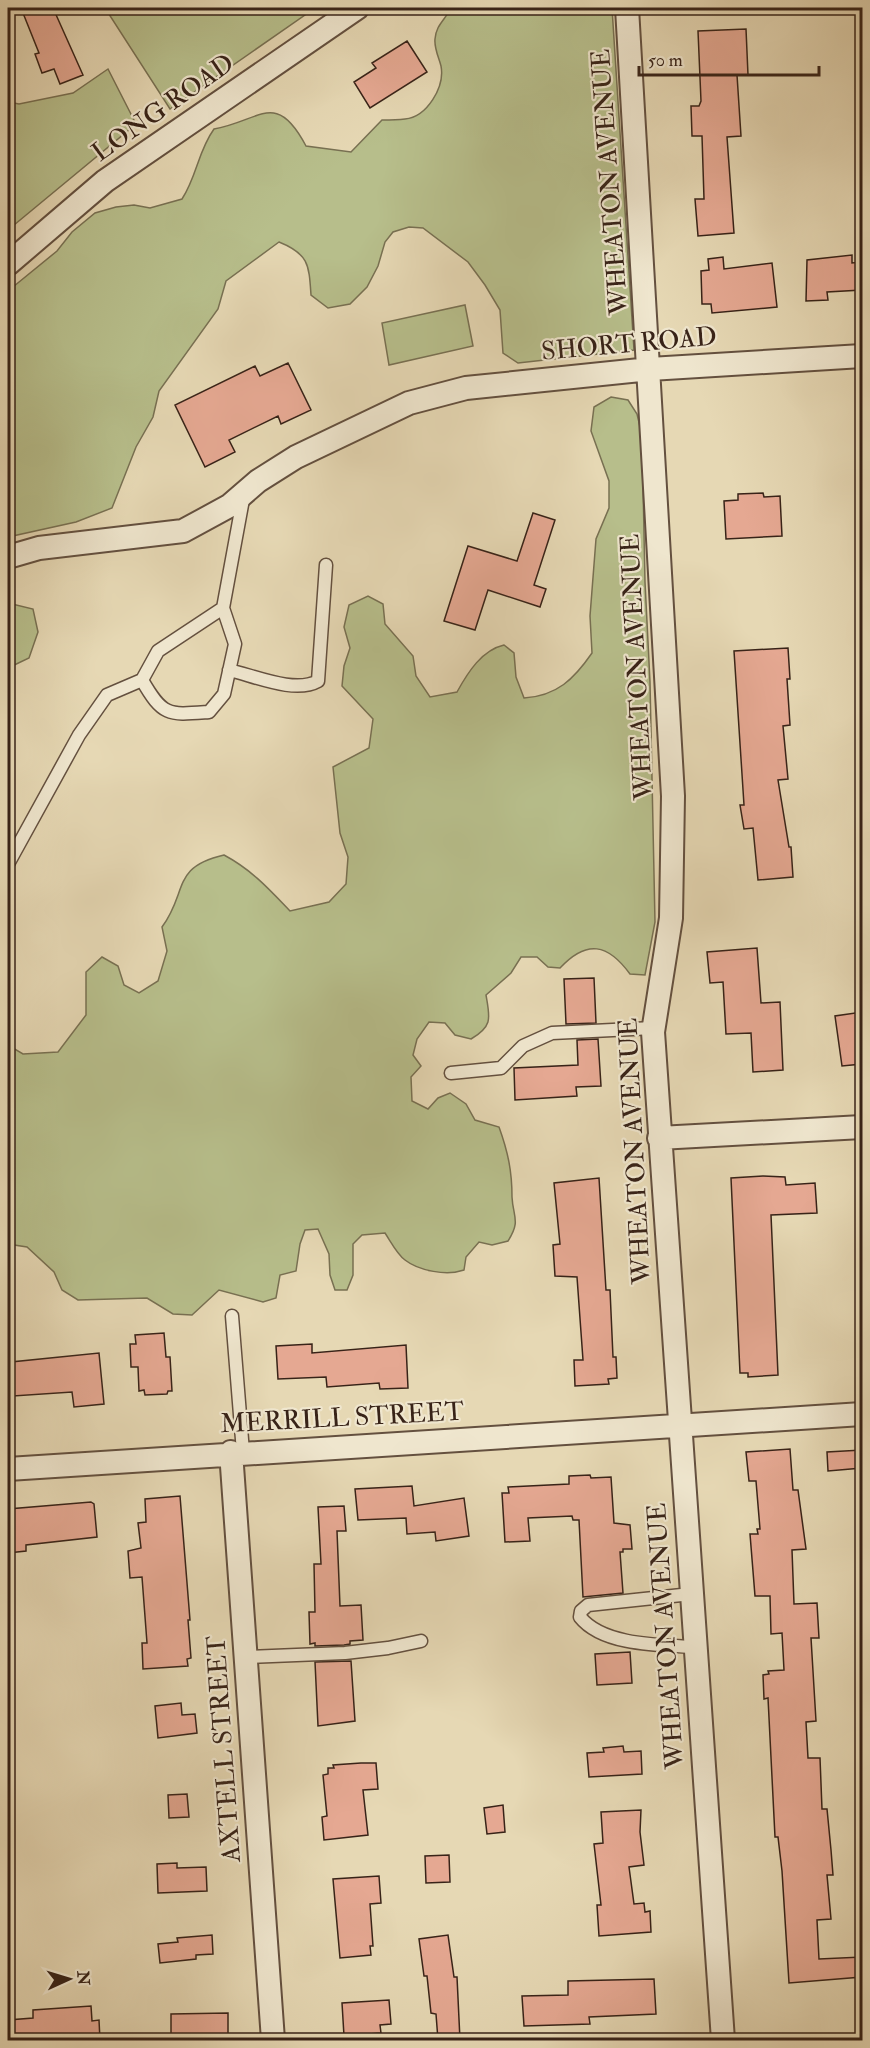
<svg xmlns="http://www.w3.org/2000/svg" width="870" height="2048" font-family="'IM FELL Double Pica',serif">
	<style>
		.green { fill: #b7be8b; stroke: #787052; stroke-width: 1.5 }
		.building { fill: #e5a892; stroke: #382318; stroke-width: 1.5 }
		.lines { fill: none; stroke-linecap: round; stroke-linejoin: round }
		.service-casing { stroke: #64503f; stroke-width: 15 }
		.minor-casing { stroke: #64503f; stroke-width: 26 }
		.service { stroke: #efe6ce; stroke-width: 12 }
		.minor { stroke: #efe6ce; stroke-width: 22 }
		.labels { text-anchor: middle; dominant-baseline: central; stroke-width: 4.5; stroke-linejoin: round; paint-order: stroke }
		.street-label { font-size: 26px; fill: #382318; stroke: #efe6ce }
	</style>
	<rect width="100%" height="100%" fill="#e6d8b4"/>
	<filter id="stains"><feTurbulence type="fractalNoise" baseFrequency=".00333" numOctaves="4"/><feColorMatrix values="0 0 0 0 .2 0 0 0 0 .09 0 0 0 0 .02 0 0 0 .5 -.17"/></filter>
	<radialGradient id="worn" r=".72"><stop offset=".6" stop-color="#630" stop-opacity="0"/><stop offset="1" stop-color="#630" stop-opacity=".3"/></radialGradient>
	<path class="green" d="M 105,8 L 315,8 L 170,109 Z
		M 451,8 L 612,8 L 634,350 L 518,363 L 503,353 L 500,310 L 485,285 L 468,262 L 423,228 L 409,227 L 393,232 L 385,242 L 378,266 L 367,287 L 350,304 L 328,308 L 311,295 C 309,265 309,254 279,242 L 226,281 L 218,309 L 159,391 L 153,417 L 136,447 L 112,508 L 76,522 L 8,537 L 8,291 L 57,251 L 72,232 L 95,213 L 116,207 L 134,205 L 150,208 L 182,199 C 197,176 198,151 214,129 C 260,121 276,89 306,146 L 351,152 L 382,120 C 389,120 397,120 405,119 C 427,117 445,87 441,66 C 439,58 434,48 435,39 C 436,25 445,20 451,8 Z
		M 108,69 L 136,124 L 8,230 L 8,102 L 19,104 L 73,93 Z
		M 465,305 L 473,346 L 389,365 L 382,323 Z
		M 611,397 L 628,400 L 637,414 L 642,435 L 645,582 L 650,682 L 655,922 L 645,975 L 630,974 C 608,944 587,939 560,968 L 548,967 L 537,957 L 521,957 L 511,973 L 486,995 C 490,1018 493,1026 471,1039 L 455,1035 L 445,1023 L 429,1022 L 417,1039 L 413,1055 L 421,1066 L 411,1077 L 412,1101 L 428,1109 L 438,1098 L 450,1093 L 466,1104 L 475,1120 L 499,1127 C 508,1152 512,1171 512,1197 C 513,1217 521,1221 508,1241 L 492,1245 L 479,1242 L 466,1257 L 464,1270 C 447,1276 419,1271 405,1260 C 397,1254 391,1242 385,1233 L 362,1235 L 353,1244 L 353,1275 L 347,1290 L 335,1290 L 330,1275 L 329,1254 L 318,1229 L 305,1230 L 300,1244 L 296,1271 L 280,1275 L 276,1298 L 263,1302 L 219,1290 L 192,1315 L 173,1314 L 147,1298 L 78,1300 L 62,1290 L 54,1272 L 27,1247 L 8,1244 L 8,1045 L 23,1054 L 58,1052 L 86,1015 L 86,972 L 102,957 L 118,966 L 124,985 L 139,993 L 158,981 L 167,951 L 162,927 C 188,892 171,867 224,855 C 252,870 269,889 290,911 L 329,902 L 346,884 L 348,857 L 340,833 L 333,767 L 369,748 L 373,719 L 342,686 L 344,666 L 350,648 L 344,627 L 349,605 L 368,596 L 383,604 L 385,624 L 413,656 L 416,676 L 430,697 L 457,692 C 468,672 482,650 504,645 L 514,653 L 516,677 L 524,698 C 557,696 574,679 592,653 L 590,616 L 596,539 L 609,508 L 609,481 L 591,431 L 594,407 Z
		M 8,603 L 33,609 L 38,632 L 29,658 L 8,668 Z"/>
	<path class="building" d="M 21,8 L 53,8 L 83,75 L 60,84 L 54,69 L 42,73 L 35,54 L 39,53 Z
		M 746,29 L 748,75 L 737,75 L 741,136 L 727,137 L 734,233 L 698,236 L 695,199 L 704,199 L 702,136 L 692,136 L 691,106 L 699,106 L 701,101 L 698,31 Z
		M 407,41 L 427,72 L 370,108 L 354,82 L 376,68 L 372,63 Z
		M 852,255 L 852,263 L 862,262 L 862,290 L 827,292 L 828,300 L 806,301 L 807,260 Z
		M 723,257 L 724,269 L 772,263 L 777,307 L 712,313 L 711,304 L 702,304 L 701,271 L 709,270 L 708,259 Z
		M 288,363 L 311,410 L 281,424 L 278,416 L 229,440 L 235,452 L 205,467 L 175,405 L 255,366 L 260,376 Z
		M 763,493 L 764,497 L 780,496 L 782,536 L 726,539 L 724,501 L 738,500 L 738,494 Z
		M 533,513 L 555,520 L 534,585 L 546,589 L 540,607 L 488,590 L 475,630 L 444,621 L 468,546 L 517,561 Z
		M 788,648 L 790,679 L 787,679 L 790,725 L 783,726 L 788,779 L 778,780 L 789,847 L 791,847 L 793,877 L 758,880 L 753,828 L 744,829 L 740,805 L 744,805 L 734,651 Z
		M 757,948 L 761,1003 L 780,1002 L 783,1070 L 753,1072 L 751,1033 L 726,1034 L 723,982 L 710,983 L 707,952 Z
		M 594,978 L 596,1023 L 566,1024 L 564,979 Z
		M 862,1012 L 862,1064 L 842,1066 L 835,1016 Z
		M 598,1039 L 601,1086 L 576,1087 L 577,1096 L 515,1100 L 514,1068 L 578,1065 L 577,1040 Z
		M 763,1176 L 785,1177 L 786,1185 L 815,1183 L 817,1213 L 771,1215 L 778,1375 L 748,1377 L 748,1373 L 740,1373 L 731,1178 Z
		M 599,1178 L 606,1290 L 610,1290 L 613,1357 L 616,1357 L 617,1378 L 608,1379 L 609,1384 L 575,1386 L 574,1360 L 583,1360 L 577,1277 L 555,1276 L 553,1245 L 560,1244 L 554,1183 Z
		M 164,1333 L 166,1357 L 170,1357 L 172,1391 L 168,1391 L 167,1394 L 145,1395 L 144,1390 L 139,1391 L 138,1367 L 131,1367 L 130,1344 L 136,1344 L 135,1335 Z
		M 312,1344 L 312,1353 L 406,1345 L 408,1388 L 380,1389 L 379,1383 L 327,1387 L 326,1377 L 278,1379 L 276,1346 Z
		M 99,1353 L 104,1404 L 74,1407 L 72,1392 L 13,1396 L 11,1362 Z
		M 790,1449 L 793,1490 L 798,1490 L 806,1549 L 792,1550 L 794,1604 L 817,1603 L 819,1638 L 811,1638 L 816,1721 L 806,1722 L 808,1758 L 820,1758 L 822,1809 L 827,1809 L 831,1850 L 833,1875 L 827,1875 L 831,1919 L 817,1920 L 819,1959 L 862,1957 L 862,1977 L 789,1983 L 782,1871 L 778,1837 L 775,1837 L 768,1698 L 764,1699 L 763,1675 L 769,1674 L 768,1671 L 784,1670 L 782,1633 L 771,1634 L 770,1596 L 755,1596 L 750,1534 L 758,1534 L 757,1529 L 760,1529 L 756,1481 L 749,1481 L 746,1452 Z
		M 862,1450 L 862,1468 L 828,1471 L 827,1452 Z
		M 590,1475 L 591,1478 L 611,1477 L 614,1523 L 630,1525 L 632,1549 L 623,1549 L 623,1552 L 620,1552 L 623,1593 L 583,1597 L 579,1520 L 573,1520 L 572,1516 L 528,1518 L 530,1541 L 505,1542 L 502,1493 L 509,1493 L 508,1487 L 569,1484 L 569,1476 Z
		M 412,1486 L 414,1506 L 464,1498 L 469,1536 L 436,1541 L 435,1532 L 407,1534 L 406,1518 L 358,1520 L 355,1489 Z
		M 180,1496 L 190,1620 L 188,1620 L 191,1658 L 187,1659 L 188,1666 L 143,1669 L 142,1643 L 147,1643 L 142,1577 L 130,1578 L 128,1551 L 141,1548 L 138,1523 L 146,1522 L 145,1499 Z
		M 91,1502 L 94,1504 L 97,1537 L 26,1545 L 26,1551 L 8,1553 L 8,1509 Z
		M 344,1506 L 346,1531 L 337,1531 L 340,1606 L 361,1605 L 363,1640 L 350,1641 L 350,1644 L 344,1645 L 315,1646 L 315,1643 L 310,1644 L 309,1612 L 315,1612 L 314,1564 L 321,1564 L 318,1507 Z
		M 630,1652 L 632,1683 L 597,1685 L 595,1654 Z
		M 351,1661 L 355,1721 L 318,1726 L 315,1662 Z
		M 181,1703 L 182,1715 L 195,1714 L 197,1733 L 158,1738 L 155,1706 Z
		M 623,1746 L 624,1752 L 641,1751 L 642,1774 L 589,1777 L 587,1753 L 604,1752 L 603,1748 Z
		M 361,1763 L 376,1763 L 378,1789 L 363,1790 L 368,1835 L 324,1840 L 322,1817 L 327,1816 L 323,1775 L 328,1774 L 328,1768 L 334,1768 L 333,1765 Z
		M 187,1794 L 189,1817 L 169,1818 L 168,1795 Z
		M 503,1805 L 505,1832 L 487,1834 L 484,1808 Z
		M 641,1810 L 640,1832 L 644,1865 L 629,1867 L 634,1904 L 644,1903 L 645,1912 L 650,1911 L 651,1932 L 599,1936 L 597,1905 L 601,1905 L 594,1844 L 603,1843 L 601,1812 Z
		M 449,1855 L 450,1882 L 426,1883 L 425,1856 Z
		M 177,1863 L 177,1868 L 206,1867 L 207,1891 L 158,1893 L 157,1864 Z
		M 379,1876 L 381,1903 L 370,1904 L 373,1946 L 370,1946 L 371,1955 L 340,1958 L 333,1879 Z
		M 212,1935 L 213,1954 L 196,1955 L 196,1959 L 160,1963 L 158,1944 L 178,1942 L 177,1938 Z
		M 448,1935 L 454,1977 L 457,1977 L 460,2040 L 438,2040 L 436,2014 L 431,2013 L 427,1976 L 424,1976 L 419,1939 Z
		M 654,1979 L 656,2014 L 589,2017 L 590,2024 L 524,2026 L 522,1996 L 568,1995 L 568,1981 Z
		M 389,2000 L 391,2024 L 380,2025 L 381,2033 L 344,2036 L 342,2003 Z
		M 91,2006 L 92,2021 L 99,2020 L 100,2040 L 8,2040 L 8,2020 L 33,2018 L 33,2010 Z
		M 228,2013 L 228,2040 L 186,2040 L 186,2037 L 171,2037 L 171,2014 Z"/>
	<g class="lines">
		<defs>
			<path id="service" d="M 223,608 L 158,651 L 142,680 C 163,717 169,715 209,712 L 224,694 L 235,644 L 223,608 L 244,494
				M 229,670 C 255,676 295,694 318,681 L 326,565
				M 8,864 L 79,735 L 107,695 L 142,680
				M 451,1073 L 501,1068 L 523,1046 L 552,1033 L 653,1028
				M 232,1316 L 243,1452
				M 691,1594 L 588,1605 L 581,1611 L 580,1617 C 603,1646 661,1645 695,1647
				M 245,1657 L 345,1653 L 388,1648 L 421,1641"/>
			<path id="minor" d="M 627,8 L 673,796 L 671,918 L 653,1032 L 723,2040
				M 8,264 L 105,181 L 357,8
				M 8,557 L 39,548 L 183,531 L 229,506 L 258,481 L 296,457 L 409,403 L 466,388 L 650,369 L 862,356
				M 659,1138 L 862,1127
				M 231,1452 L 273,2040
				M 8,1469 L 862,1414"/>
		</defs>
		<use href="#service" class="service-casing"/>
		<use href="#minor" class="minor-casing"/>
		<use href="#service" class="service"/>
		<use href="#minor" class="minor"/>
	</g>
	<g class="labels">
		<g class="street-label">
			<text transform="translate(163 108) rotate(-35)">LONG ROAD</text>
			<text transform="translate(610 182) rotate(-94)">WHEATON AVENUE</text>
			<text transform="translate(629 344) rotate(-5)">SHORT ROAD</text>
			<text transform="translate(637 667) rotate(-93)">WHEATON AVENUE</text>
			<text transform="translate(635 1151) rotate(-93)">WHEATON AVENUE</text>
			<text transform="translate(342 1418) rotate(-3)">MERRILL STREET</text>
			<text transform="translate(666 1636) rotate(-94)">WHEATON AVENUE</text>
			<text transform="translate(224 1749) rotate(-94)">AXTELL STREET</text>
		</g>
	</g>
	<rect width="870" height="2048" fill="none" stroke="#e6d8b4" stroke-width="30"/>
	<rect x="9" y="9" width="852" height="2030" fill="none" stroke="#382318" stroke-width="3"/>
	<rect x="15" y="15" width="840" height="2018" fill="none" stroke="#382318" stroke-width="1.5"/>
	<g transform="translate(69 1979) rotate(86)" stroke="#efe6ce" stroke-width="4.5" paint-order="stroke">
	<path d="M0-4.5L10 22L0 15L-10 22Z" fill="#382318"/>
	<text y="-9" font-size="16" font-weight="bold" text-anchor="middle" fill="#382318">N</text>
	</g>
	<path d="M639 66v9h180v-9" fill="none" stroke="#382318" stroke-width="3"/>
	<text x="648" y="66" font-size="18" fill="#382318" stroke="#efe6ce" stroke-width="4.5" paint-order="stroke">50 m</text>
	<rect width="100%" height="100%" filter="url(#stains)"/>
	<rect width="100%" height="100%" fill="url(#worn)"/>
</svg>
